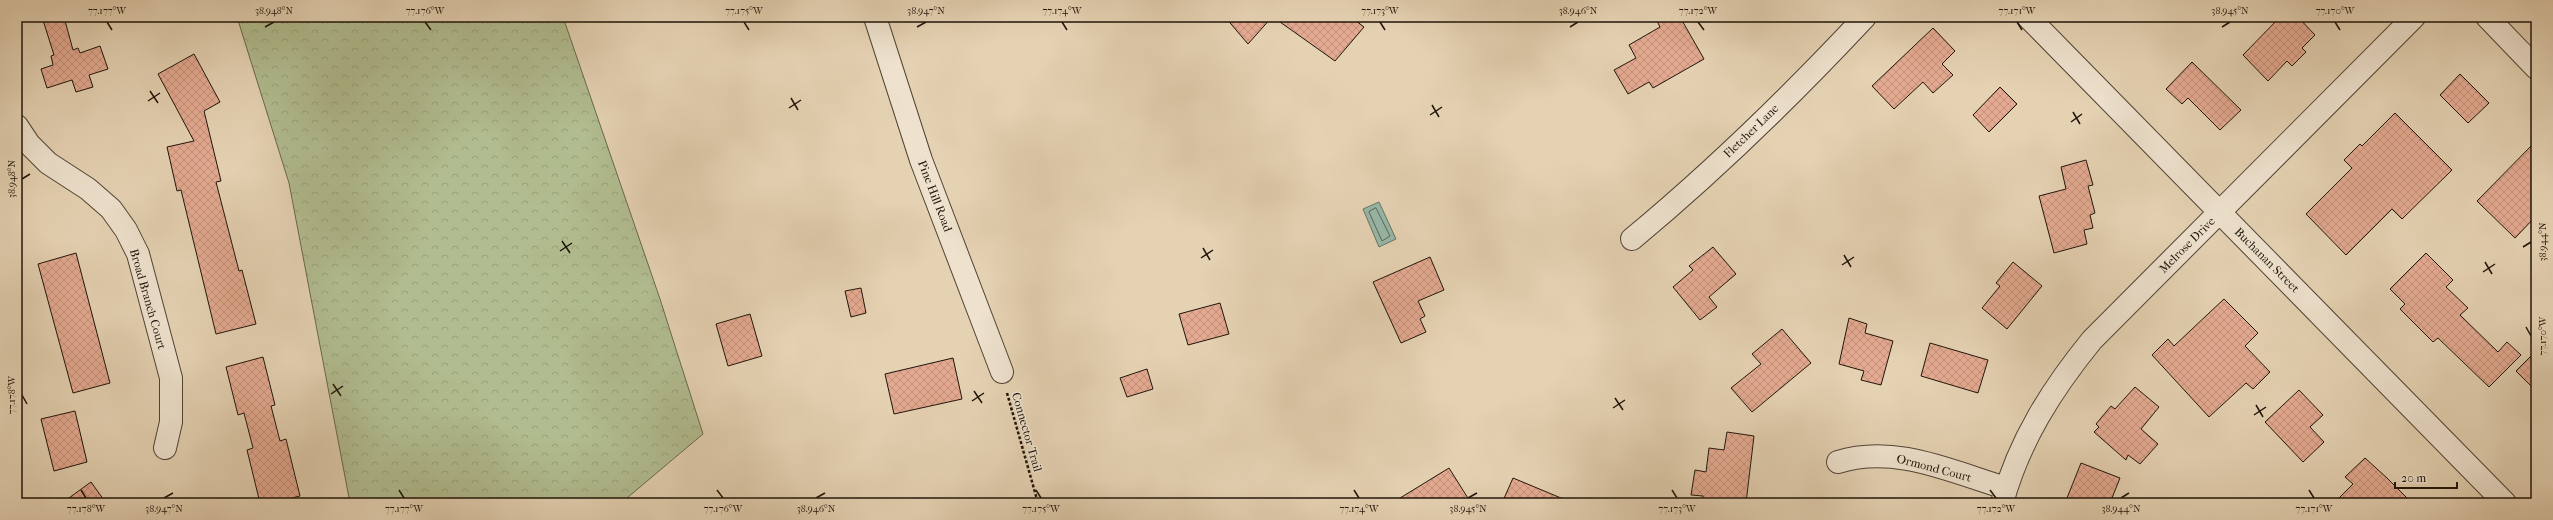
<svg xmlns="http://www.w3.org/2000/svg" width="2553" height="520" font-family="'IM FELL French Canon',serif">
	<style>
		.forest { fill: url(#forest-crowns); stroke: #68684d }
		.water { fill: #97b8a8; stroke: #677669 }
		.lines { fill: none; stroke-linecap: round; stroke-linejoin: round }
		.shore { stroke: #5b6659; stroke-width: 1 }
		.building { fill: url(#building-cross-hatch); stroke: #1f140a }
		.minor-casing { stroke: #504434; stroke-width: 24 }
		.path { stroke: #1f140a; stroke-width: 2.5; stroke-dasharray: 3 2; stroke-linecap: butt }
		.minor { stroke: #eee2ce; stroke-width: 22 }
		.ticks { fill: none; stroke: #1f140a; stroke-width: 1.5 }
		.labels { text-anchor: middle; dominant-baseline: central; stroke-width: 3; stroke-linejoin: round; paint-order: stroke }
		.street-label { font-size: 12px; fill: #1f140a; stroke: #eee2ce }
		.neatline { fill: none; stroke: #1f140a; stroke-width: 1.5 }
		.ticks-label { font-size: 10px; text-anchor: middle; fill: #1f140a }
	</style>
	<defs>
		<pattern id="forest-crowns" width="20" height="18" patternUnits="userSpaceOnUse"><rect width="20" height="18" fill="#b1bd90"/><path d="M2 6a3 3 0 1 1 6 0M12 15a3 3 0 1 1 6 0" fill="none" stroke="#98a27b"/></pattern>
		<pattern id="building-cross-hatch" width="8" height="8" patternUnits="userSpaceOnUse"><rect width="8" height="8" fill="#e4aa91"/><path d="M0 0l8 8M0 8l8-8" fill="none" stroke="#c3917c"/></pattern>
	</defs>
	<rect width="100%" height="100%" fill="#e5d2b3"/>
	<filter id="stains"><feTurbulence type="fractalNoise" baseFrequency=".005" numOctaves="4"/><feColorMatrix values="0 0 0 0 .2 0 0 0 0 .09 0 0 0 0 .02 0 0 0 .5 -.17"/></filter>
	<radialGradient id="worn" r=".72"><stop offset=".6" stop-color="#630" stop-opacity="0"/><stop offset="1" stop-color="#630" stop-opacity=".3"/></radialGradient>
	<path class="forest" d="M 237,17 L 563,17 L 660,299 L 703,434 L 621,503 L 350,503 L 289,183 Z"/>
	<path class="water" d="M 1379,202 L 1396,239 L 1379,247 L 1363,209 Z"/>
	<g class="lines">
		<path class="shore" d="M 1376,208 L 1390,236 L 1382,241 L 1369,212 Z"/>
	</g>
	<path class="building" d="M 42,17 L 64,17 L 73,50 L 78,48 L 80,53 L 100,46 L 108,69 L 89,75 L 93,87 L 76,92 L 72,80 L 47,88 L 41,69 L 53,65 L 51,56 L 54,55 Z
		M 1225,17 L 1272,17 L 1248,44 Z
		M 1273,17 L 1351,17 L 1364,27 L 1335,61 Z
		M 1655,17 L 1680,17 L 1704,59 L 1653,88 L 1649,82 L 1628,94 L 1614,70 L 1636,58 L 1629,45 L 1660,27 Z
		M 2280,17 L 2298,17 L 2315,35 L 2302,48 L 2306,52 L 2292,66 L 2287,61 L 2268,81 L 2243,55 Z
		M 1933,28 L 1955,51 L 1942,64 L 1953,75 L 1933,93 L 1923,82 L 1894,109 L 1872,86 Z
		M 194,54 L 220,102 L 204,111 L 221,181 L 216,182 L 239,271 L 242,270 L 256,324 L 216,334 L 181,190 L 177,191 L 167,147 L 194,141 L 158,74 Z
		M 2192,62 L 2241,110 L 2220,130 L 2188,98 L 2182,104 L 2166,89 Z
		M 2460,74 L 2489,103 L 2468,123 L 2440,95 Z
		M 2000,87 L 2017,104 L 1989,132 L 1973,115 Z
		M 2395,113 L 2452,170 L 2402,219 L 2392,209 L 2346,255 L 2306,214 L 2352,168 L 2344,160 L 2360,144 L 2362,146 Z
		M 2536,141 L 2536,216 L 2515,238 L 2477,201 Z
		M 2086,160 L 2093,185 L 2088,186 L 2095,213 L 2090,215 L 2093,228 L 2084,230 L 2087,244 L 2054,253 L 2039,196 L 2066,189 L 2061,167 Z
		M 1713,247 L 1736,274 L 1709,297 L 1717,307 L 1700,320 L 1673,287 L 1693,270 L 1689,266 Z
		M 76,253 L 110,383 L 73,393 L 38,264 Z
		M 2426,253 L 2453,280 L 2446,287 L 2468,308 L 2460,315 L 2498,352 L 2507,342 L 2521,355 L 2489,387 L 2438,338 L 2433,342 L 2400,309 L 2405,304 L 2390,289 Z
		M 1430,257 L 1444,290 L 1418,301 L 1425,316 L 1420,319 L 1426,332 L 1401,343 L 1373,282 Z
		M 2013,262 L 2042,286 L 2007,329 L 1982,308 L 2000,286 L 1996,283 Z
		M 861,288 L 866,313 L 851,317 L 845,291 Z
		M 2224,299 L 2258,333 L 2245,346 L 2270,372 L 2253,389 L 2246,383 L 2209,417 L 2152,355 L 2168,339 L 2174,346 Z
		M 1220,303 L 1229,334 L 1188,345 L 1179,314 Z
		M 750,314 L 762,356 L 728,366 L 716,324 Z
		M 1849,318 L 1867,324 L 1865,333 L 1893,341 L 1881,385 L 1861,380 L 1864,371 L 1839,364 Z
		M 1782,329 L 1811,363 L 1752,412 L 1731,388 L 1761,364 L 1752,354 Z
		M 1930,343 L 1988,360 L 1978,393 L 1921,376 Z
		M 2536,351 L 2536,391 L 2516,371 Z
		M 263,357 L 275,405 L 271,406 L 280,441 L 286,439 L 300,496 L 272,503 L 260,503 L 247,450 L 253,448 L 244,413 L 238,415 L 226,367 Z
		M 953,358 L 962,399 L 894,414 L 885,374 Z
		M 1147,369 L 1153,389 L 1127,397 L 1120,378 Z
		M 2135,387 L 2159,407 L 2141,429 L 2158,444 L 2140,464 L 2128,455 L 2126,460 L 2094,432 L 2099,427 L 2096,424 L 2111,406 L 2115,409 Z
		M 2299,390 L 2323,415 L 2310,427 L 2324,442 L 2303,462 L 2265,422 Z
		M 75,411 L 87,462 L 54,471 L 41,419 Z
		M 1727,432 L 1754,436 L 1746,503 L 1702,503 L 1703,496 L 1691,495 L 1695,470 L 1706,472 L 1709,448 L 1724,450 Z
		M 2365,458 L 2387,478 L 2412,503 L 2334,503 L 2353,484 L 2345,477 Z
		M 2081,463 L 2120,478 L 2110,503 L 2065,503 Z
		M 1449,468 L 1471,503 L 1392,503 Z
		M 1513,478 L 1573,503 L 1502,503 Z
		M 91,482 L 106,503 L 62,503 Z"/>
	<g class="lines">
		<defs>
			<path id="minor" d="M 875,17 L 921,160 L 1002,372
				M 2028,17 L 2505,503
				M 2487,17 L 2536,68
				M 17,126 L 29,144 L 48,163 L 88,189 L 111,209 L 126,230 L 138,254 L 171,378 L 171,422 L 165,448
				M 1632,239 C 1714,171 1792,95 1865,17
				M 1838,462 C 1895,444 1952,472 2006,488
				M 2002,503 C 2019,441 2052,389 2092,340 L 2414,17"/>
		</defs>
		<use href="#minor" class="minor-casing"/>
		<path class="path" d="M 1007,393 L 1038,503"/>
		<use href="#minor" class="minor"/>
	</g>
	<path class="ticks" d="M 107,22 L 112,30M 425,22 L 431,30M 744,22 L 749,30M 1062,22 L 1067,30M 1380,22 L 1385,30M 1698,22 L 1704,30M 2017,22 L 2022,30M 2335,22 L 2340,30M 265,27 L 274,22M 917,27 L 926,22M 1570,27 L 1578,22M 2222,27 L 2230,22M 150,91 L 158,103M 791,98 L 798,110M 148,101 L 160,93M 1432,105 L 1439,117M 789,108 L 801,100M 2073,112 L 2080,124M 1430,115 L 1442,107M 2071,122 L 2082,114M 22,179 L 30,174M 562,241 L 570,253M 2523,247 L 2531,242M 1203,248 L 1210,260M 560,251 L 572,243M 1844,255 L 1851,267M 1201,258 L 1213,250M 2485,262 L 2492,274M 1842,265 L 1854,257M 2483,272 L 2495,264M 2526,327 L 2531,336M 333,384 L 341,396M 974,391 L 982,403M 331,394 L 343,386M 22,395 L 27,404M 1615,398 L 1623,410M 972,401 L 984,393M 2256,405 L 2263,417M 1613,408 L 1625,400M 2254,415 L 2266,407M 81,490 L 86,498M 399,490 L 404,498M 717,490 L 723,498M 1036,490 L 1041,498M 1354,490 L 1359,498M 1672,490 L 1677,498M 1990,490 L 1996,498M 2309,490 L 2314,498M 164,498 L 173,493M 816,498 L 825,493M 1468,498 L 1477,493M 2121,498 L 2129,493"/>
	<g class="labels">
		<g class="street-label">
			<text transform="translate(1751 131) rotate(-44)">Fletcher Lane</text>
			<text transform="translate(935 196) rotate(69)">Pine Hill Road</text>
			<text transform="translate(2187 245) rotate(-45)">Melrose Drive</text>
			<text transform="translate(2267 260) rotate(45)">Buchanan Street</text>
			<text transform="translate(148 299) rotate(74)">Broad Branch Court</text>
			<text transform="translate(1027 432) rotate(74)">Connector Trail</text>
			<text transform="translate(1934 468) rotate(15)">Ormond Court</text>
		</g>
	</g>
	<rect width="2553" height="520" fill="none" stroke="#e5d2b3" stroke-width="44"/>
	<path d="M2395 482v6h62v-6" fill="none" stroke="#1f140a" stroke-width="2"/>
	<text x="2401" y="482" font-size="12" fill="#1f140a" stroke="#eee2ce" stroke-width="3" paint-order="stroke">20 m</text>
	<rect x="22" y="22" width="2509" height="476" class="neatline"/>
	<g class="ticks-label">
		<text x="107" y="14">77.177°W</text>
		<text x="274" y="14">38.948°N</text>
		<text x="425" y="14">77.176°W</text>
		<text x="744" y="14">77.175°W</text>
		<text x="926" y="14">38.947°N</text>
		<text x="1062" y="14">77.174°W</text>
		<text x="1380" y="14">77.173°W</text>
		<text x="1578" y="14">38.946°N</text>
		<text x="1698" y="14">77.172°W</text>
		<text x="2017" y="14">77.171°W</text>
		<text x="2230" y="14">38.945°N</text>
		<text x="2335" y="14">77.170°W</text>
		<text transform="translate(11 179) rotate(-90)" y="4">38.948°N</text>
		<text transform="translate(2542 242) rotate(-90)" y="4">38.944°N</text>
		<text transform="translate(2542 336) rotate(-90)" y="4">77.170°W</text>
		<text transform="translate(11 395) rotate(-90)" y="4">77.178°W</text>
		<text x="86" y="512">77.178°W</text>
		<text x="164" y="512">38.947°N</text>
		<text x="404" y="512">77.177°W</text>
		<text x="723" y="512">77.176°W</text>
		<text x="816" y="512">38.946°N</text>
		<text x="1041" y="512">77.175°W</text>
		<text x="1359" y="512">77.174°W</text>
		<text x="1468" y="512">38.945°N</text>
		<text x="1677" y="512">77.173°W</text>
		<text x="1996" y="512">77.172°W</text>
		<text x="2121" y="512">38.944°N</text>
		<text x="2314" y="512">77.171°W</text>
	</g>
	<rect width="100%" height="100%" filter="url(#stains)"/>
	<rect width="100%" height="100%" fill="url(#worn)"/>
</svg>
